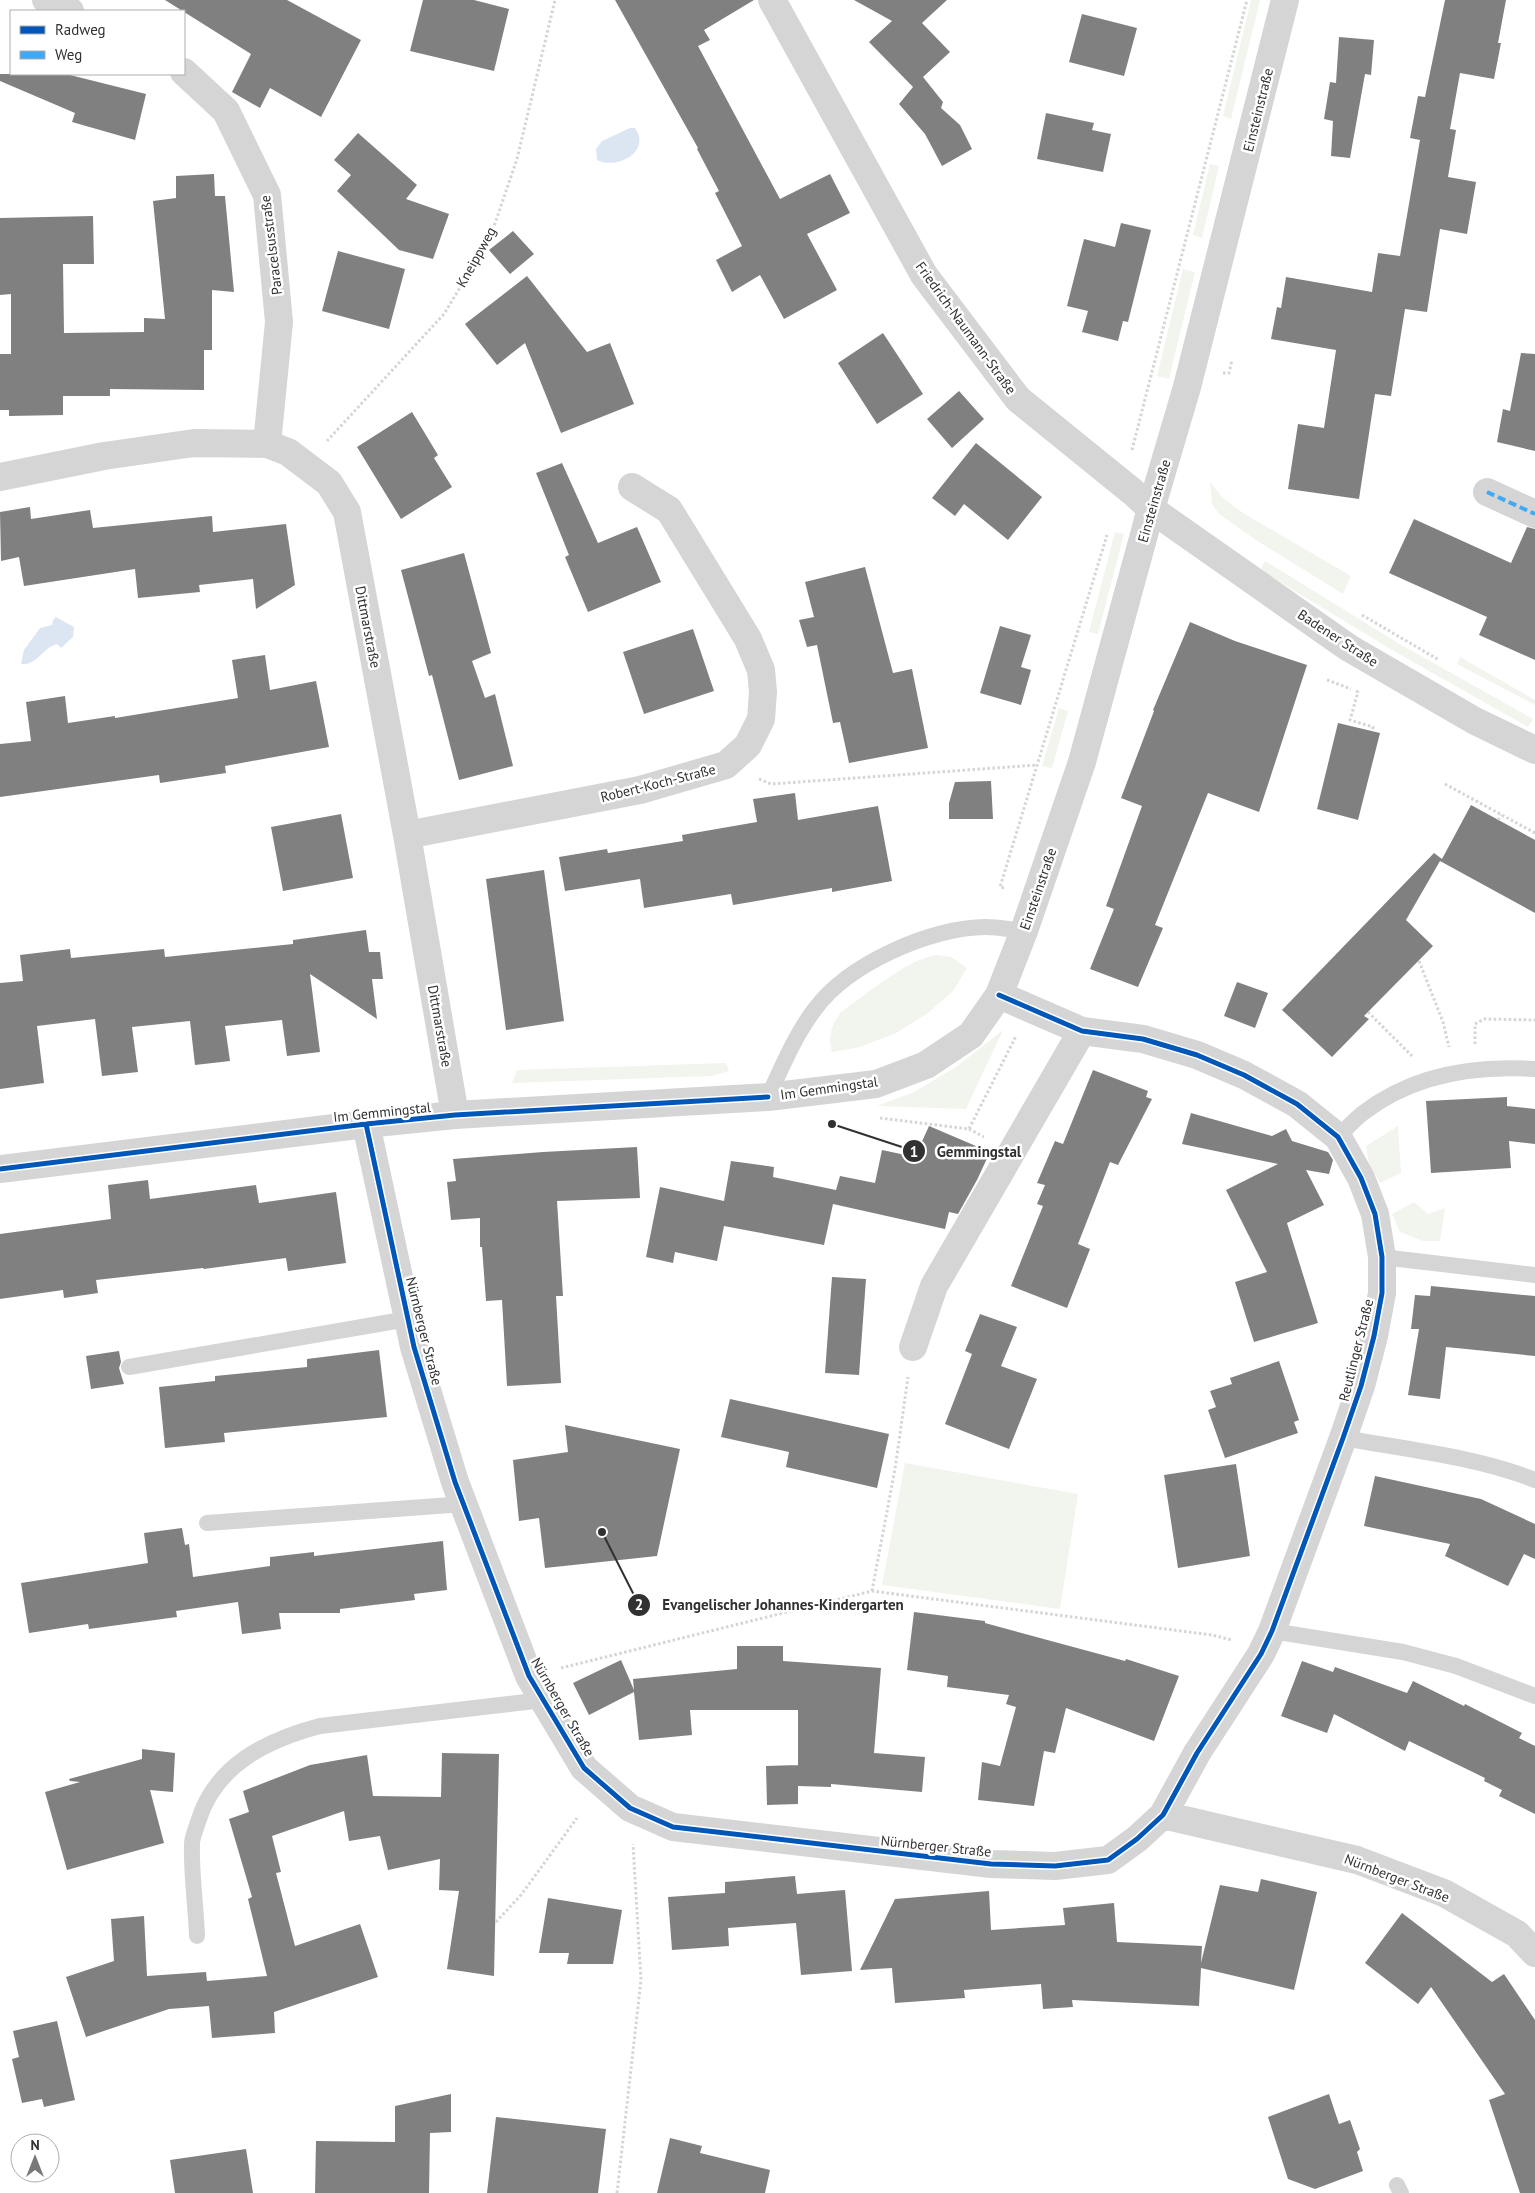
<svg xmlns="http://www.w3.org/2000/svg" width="1535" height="2193" font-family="'PT Sans',sans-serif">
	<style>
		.green { fill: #f1f5ed }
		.water { fill: #dbe6f2 }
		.building { fill: #808080 }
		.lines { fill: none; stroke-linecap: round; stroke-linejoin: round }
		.path { stroke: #d5d5d5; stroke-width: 3; stroke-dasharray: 2.5 2.5; stroke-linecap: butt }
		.service { stroke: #d5d5d5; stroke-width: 16 }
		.minor { stroke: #d5d5d5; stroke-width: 28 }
		.tertiary { stroke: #d5d5d5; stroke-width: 28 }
		.quiet { stroke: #3fa9f5; stroke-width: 4; stroke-dasharray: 8 4; stroke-linecap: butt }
		.cycleway-casing { stroke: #fff; stroke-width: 8 }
		.cycleway { stroke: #0057b8; stroke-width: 5 }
		.labels { text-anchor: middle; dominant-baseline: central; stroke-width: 5; stroke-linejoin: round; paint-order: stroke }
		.street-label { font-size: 14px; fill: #313131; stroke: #fff }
		.leader { fill: none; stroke: #313131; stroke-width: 2 }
		.callout-dot { fill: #313131; stroke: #fff; stroke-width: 2 }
		.mark-label { font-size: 15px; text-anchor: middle; font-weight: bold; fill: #fff }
		.callout-label { font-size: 15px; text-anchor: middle; font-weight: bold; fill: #313131; stroke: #fff; stroke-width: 5; stroke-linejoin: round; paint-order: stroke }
	</style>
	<rect width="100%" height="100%" fill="#fff"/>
	<path class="green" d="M 1251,0 L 1260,0 L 1231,119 L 1223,116 Z
		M 1210,164 L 1219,166 L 1202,238 L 1193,235 Z
		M 1183,269 L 1195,272 L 1169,379 L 1157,376 Z
		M 1210,482 L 1223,498 L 1243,513 L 1351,576 L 1343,594 L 1259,542 L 1219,514 L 1212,504 Z
		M 1115,532 L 1124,534 L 1098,634 L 1089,632 Z
		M 1265,561 L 1398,643 L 1533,719 L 1528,727 L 1392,650 L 1260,570 Z
		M 1460,657 L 1535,700 L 1535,705 L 1457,664 Z
		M 1059,708 L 1068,711 L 1052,768 L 1042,766 Z
		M 936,955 L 951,957 L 967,968 L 954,990 L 928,1013 L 896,1033 L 860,1047 L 832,1052 C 827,1036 832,1025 841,1012 C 867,994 906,960 936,955 Z
		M 1003,1030 L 966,1109 L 877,1106 L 914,1092 L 956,1067 Z
		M 726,1063 L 729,1071 L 712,1076 L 512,1083 L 517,1070 Z
		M 1398,1126 L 1401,1173 L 1380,1183 L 1369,1164 L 1366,1146 Z
		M 1414,1202 L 1428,1214 L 1445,1208 L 1440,1241 L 1423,1241 L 1400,1232 L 1392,1214 Z
		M 905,1463 L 1078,1494 L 1060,1609 L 882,1585 Z"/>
	<path class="water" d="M 630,128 L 635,128 C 652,152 616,170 597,160 L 596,149 L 602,141 Z
		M 56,617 L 74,627 L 73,637 L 61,648 L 57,644 C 42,648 37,666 21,664 L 24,650 L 40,628 L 52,625 L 53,620 Z"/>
	<path class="building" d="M 165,0 L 287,0 L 361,40 L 321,117 L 270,88 L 260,108 L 232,92 L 251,54 Z
		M 423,0 L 474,0 L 509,9 L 494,71 L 410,51 Z
		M 615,0 L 754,0 L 704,30 L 710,40 L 698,46 L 780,199 L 830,174 L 850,213 L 807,234 L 837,290 L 784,319 L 760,275 L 732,292 L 716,260 L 742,246 L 715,193 L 719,191 L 697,149 L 698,148 Z
		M 854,0 L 947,0 L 922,23 L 950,52 L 923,77 L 943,102 L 941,108 L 960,125 L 972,149 L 942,166 L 925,134 L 899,104 L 913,87 L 869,42 L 892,21 Z
		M 1445,0 L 1506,0 L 1498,43 L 1501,43 L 1494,79 L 1460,73 L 1450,129 L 1456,130 L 1448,177 L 1476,182 L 1467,234 L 1440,229 L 1427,312 L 1405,309 L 1391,396 L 1375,394 L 1359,499 L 1288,489 L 1298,424 L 1324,428 L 1336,350 L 1271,339 L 1277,307 L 1281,308 L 1286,277 L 1372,292 L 1378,253 L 1400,256 L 1420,140 L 1410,138 L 1418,96 L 1425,97 Z
		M 1082,14 L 1137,28 L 1124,76 L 1069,62 Z
		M 1339,37 L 1374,40 L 1371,75 L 1365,74 L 1350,158 L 1331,156 L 1333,121 L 1324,119 L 1330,82 L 1336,83 Z
		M 0,74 L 66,74 L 146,94 L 135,140 L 72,122 L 75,113 L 0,81 Z
		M 1046,113 L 1094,123 L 1092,130 L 1111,134 L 1103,172 L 1037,159 Z
		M 358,133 L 417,185 L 406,199 L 449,214 L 433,259 L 399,250 L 337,191 L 351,175 L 334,160 Z
		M 214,174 L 215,196 L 225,196 L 234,292 L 212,290 L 212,350 L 204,350 L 204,390 L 110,389 L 110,396 L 63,396 L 63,415 L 9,416 L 9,410 L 0,410 L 0,354 L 11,354 L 11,294 L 0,295 L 0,218 L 93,216 L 94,264 L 63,264 L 64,333 L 144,332 L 144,318 L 165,319 L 153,201 L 176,198 L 176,176 Z
		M 1121,223 L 1151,230 L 1128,322 L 1123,321 L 1118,341 L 1082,332 L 1088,311 L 1067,306 L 1084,239 L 1115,247 Z
		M 513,231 L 534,254 L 510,274 L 489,250 Z
		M 338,251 L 405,269 L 389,329 L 322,311 Z
		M 527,276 L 587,352 L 610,343 L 634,404 L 561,433 L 525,343 L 497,365 L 465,324 Z
		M 883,333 L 923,394 L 877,424 L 838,363 Z
		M 1521,353 L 1535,354 L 1535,451 L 1497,442 L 1503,409 L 1510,411 Z
		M 959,391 L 984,419 L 952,448 L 927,419 Z
		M 412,412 L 438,455 L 434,458 L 452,487 L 401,519 L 357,447 Z
		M 976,443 L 1042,497 L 1008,540 L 964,504 L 955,516 L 932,498 Z
		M 562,463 L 598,543 L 637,527 L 661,582 L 588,612 L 565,557 L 569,555 L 536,473 Z
		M 30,507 L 31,519 L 90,510 L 93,528 L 212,516 L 213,532 L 286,524 L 295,585 L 256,609 L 253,579 L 199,585 L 200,592 L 138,598 L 135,569 L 24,586 L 19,557 L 1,561 L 0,512 Z
		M 1414,519 L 1511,563 L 1527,527 L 1535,529 L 1535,660 L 1479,635 L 1487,617 L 1389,573 Z
		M 464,553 L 491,653 L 472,661 L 485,698 L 495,694 L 513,766 L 459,780 L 432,675 L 429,676 L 401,570 Z
		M 865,567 L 893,673 L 912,669 L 928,748 L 849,763 L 840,722 L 833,723 L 817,645 L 807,647 L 799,620 L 814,617 L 805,582 Z
		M 1190,622 L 1235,641 L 1307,665 L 1259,812 L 1208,793 L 1155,925 L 1163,928 L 1138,987 L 1090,969 L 1114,909 L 1106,906 L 1142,806 L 1121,798 L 1154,711 L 1153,710 Z
		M 1000,626 L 1031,635 L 1021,667 L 1031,670 L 1021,705 L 980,693 Z
		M 693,629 L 714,691 L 644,714 L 623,652 Z
		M 265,655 L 270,690 L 316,681 L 329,747 L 225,766 L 226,773 L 160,783 L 159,775 L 0,797 L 0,744 L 31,741 L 26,702 L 65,696 L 68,723 L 115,716 L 115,718 L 238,698 L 232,660 Z
		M 1338,723 L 1380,733 L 1358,820 L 1317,809 Z
		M 991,781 L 993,819 L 949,819 L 949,803 L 955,782 Z
		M 795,793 L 798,820 L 878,806 L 892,881 L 832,892 L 832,888 L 733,905 L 731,894 L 644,908 L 640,879 L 565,891 L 559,857 L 607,849 L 608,853 L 683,841 L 682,835 L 757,822 L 753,799 Z
		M 1471,805 L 1535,840 L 1535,913 L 1440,861 L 1406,920 L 1433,946 L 1364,1016 L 1369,1019 L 1332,1057 L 1282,1010 L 1434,853 L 1442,859 Z
		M 341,814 L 353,878 L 283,891 L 271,827 Z
		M 544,870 L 564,1021 L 506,1030 L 486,879 Z
		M 366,930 L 369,952 L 380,952 L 383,979 L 372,979 L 377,1019 L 310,974 L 320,1052 L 287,1056 L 282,1020 L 225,1026 L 230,1061 L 195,1065 L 190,1021 L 132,1027 L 138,1072 L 102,1076 L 95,1019 L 37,1026 L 44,1083 L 0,1089 L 0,983 L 23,981 L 20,955 L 70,949 L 71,958 L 164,949 L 165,957 L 293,944 L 293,940 Z
		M 1237,982 L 1268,993 L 1255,1028 L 1224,1016 Z
		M 1093,1070 L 1148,1091 L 1146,1097 L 1152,1099 L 1118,1165 L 1110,1162 L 1078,1244 L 1090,1249 L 1067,1308 L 1011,1286 L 1043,1206 L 1037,1204 L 1045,1185 L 1037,1183 L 1055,1141 L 1063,1144 Z
		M 1507,1097 L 1507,1106 L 1535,1109 L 1535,1144 L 1509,1141 L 1511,1168 L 1431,1173 L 1426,1101 Z
		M 1191,1113 L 1272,1136 L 1286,1129 L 1292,1141 L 1328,1152 L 1333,1160 L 1329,1174 L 1306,1170 L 1324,1205 L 1287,1223 L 1318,1323 L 1254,1342 L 1235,1282 L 1267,1272 L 1226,1190 L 1278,1164 L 1182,1144 Z
		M 929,1126 L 990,1152 L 977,1180 L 958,1214 L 949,1212 L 945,1229 L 833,1204 L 824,1245 L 724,1226 L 717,1261 L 675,1252 L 673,1263 L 646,1257 L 660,1187 L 724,1201 L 731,1161 L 774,1167 L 773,1177 L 836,1190 L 840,1176 L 875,1183 L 882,1150 L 915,1157 Z
		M 637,1147 L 640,1198 L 557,1201 L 563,1296 L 556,1296 L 561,1383 L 507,1386 L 502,1300 L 486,1301 L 482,1247 L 480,1247 L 480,1218 L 451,1220 L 447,1182 L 456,1181 L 453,1159 L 543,1152 Z
		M 148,1180 L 150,1199 L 256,1185 L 259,1203 L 336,1192 L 346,1263 L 288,1271 L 286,1258 L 204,1269 L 203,1268 L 96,1280 L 98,1293 L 64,1298 L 63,1290 L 0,1299 L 0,1234 L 111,1219 L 108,1185 Z
		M 832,1277 L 866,1279 L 859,1375 L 825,1373 Z
		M 1431,1286 L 1535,1296 L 1535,1356 L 1446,1347 L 1440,1399 L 1408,1395 L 1419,1329 L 1411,1329 L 1415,1295 L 1430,1296 Z
		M 980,1314 L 1017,1327 L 1001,1366 L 1037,1379 L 1009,1449 L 945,1424 L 972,1354 L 965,1351 Z
		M 379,1350 L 387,1417 L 224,1433 L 225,1442 L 165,1448 L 159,1387 L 215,1381 L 215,1376 L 307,1367 L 307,1359 Z
		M 119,1351 L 121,1362 L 119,1368 L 124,1384 L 91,1389 L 86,1356 Z
		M 1279,1361 L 1299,1420 L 1294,1422 L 1298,1433 L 1225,1458 L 1208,1410 L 1216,1407 L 1210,1391 L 1232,1384 L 1230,1378 Z
		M 730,1399 L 889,1434 L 877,1488 L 786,1467 L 789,1452 L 721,1437 Z
		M 565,1425 L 680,1449 L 657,1556 L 545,1568 L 539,1518 L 519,1521 L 513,1460 L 568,1452 Z
		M 1236,1464 L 1250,1556 L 1178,1568 L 1164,1475 Z
		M 1375,1476 L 1481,1499 L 1535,1524 L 1535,1559 L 1524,1554 L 1508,1586 L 1445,1556 L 1450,1544 L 1364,1526 Z
		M 182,1528 L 185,1545 L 189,1544 L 193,1577 L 270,1566 L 270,1557 L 314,1552 L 314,1556 L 443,1541 L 447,1590 L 414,1594 L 415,1600 L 340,1609 L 340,1613 L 279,1613 L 281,1629 L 242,1634 L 238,1602 L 176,1611 L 177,1617 L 89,1629 L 88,1624 L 29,1633 L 21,1583 L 148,1563 L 144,1533 Z
		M 914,1612 L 985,1621 L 985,1623 L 1125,1661 L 1126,1659 L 1179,1676 L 1154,1741 L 1066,1708 L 1055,1753 L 1044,1751 L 1034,1806 L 978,1800 L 982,1762 L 1000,1766 L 1016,1707 L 1006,1704 L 1009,1695 L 947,1687 L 948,1676 L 907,1670 Z
		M 737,1646 L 783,1646 L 783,1661 L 881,1668 L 874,1753 L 925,1757 L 922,1792 L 831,1784 L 831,1787 L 798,1786 L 798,1710 L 690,1710 L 692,1735 L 639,1740 L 634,1692 L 589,1715 L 573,1683 L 621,1660 L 634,1690 L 633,1679 L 737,1669 Z
		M 1302,1661 L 1333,1672 L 1335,1667 L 1407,1693 L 1413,1681 L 1464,1706 L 1465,1704 L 1522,1733 L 1519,1738 L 1535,1746 L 1535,1814 L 1499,1796 L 1502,1790 L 1484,1781 L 1485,1778 L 1409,1741 L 1405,1751 L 1334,1714 L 1327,1733 L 1281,1716 Z
		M 142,1749 L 175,1753 L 173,1792 L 150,1790 L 164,1843 L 67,1870 L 45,1792 L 80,1782 L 70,1781 L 69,1779 L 142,1759 Z
		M 442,1753 L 499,1754 L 494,1976 L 447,1969 L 459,1891 L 439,1890 L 440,1859 L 388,1870 L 380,1836 L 349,1841 L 344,1811 L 272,1836 L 281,1872 L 276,1873 L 295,1946 L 360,1924 L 378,1977 L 274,2012 L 275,2033 L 212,2038 L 209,2006 L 169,2009 L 86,2037 L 66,1977 L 114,1961 L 111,1919 L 144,1916 L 147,1976 L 206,1972 L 207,1981 L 267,1976 L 248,1899 L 252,1897 L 229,1819 L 249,1812 L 243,1791 L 310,1765 L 367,1755 L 373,1796 L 441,1797 Z
		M 798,1765 L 798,1804 L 767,1805 L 766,1766 Z
		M 795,1876 L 797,1894 L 845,1890 L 852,1971 L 801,1975 L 796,1923 L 728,1928 L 729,1946 L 672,1950 L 668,1897 L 725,1893 L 725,1882 Z
		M 1261,1879 L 1317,1892 L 1294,1990 L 1201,1968 L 1199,2006 L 1072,2000 L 1073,2007 L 1043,2009 L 1041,1984 L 964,1990 L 965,1998 L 895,2003 L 892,1968 L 860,1970 L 895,1899 L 989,1891 L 991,1930 L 1065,1925 L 1063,1908 L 1114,1903 L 1117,1942 L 1202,1946 L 1201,1963 L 1220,1885 L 1258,1892 Z
		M 548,1898 L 622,1910 L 613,1964 L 567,1964 L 569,1953 L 539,1953 Z
		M 1402,1913 L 1492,1982 L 1504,1974 L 1535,2020 L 1535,2193 L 1520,2193 L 1489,2100 L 1505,2094 L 1431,1987 L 1418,2004 L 1365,1963 Z
		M 57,2021 L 75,2100 L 44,2107 L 42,2099 L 22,2103 L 12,2059 L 19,2057 L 13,2031 Z
		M 451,2094 L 451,2132 L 430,2133 L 429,2193 L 315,2193 L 316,2141 L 395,2142 L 395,2106 Z
		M 1329,2094 L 1339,2124 L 1350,2120 L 1360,2149 L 1357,2152 L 1363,2171 L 1315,2189 L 1288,2179 L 1268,2117 Z
		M 496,2117 L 606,2129 L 598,2193 L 487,2193 Z
		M 670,2138 L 702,2146 L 700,2153 L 770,2170 L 765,2193 L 657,2193 Z
		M 246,2149 L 253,2193 L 175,2193 L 170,2160 Z"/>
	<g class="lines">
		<path class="path" d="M 1223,373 L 1229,373 L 1232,360
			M 327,441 L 444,314 L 490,238 L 517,159 L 555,0
			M 1132,450 L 1247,0
			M 1362,615 L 1439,660
			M 1327,680 L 1351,689
			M 1356,691 L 1358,692 L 1350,720 L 1373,727 L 1372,731
			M 759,779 L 771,784 L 1037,765
			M 1445,784 L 1535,833
			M 1498,820 L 1501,815
			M 1004,888 L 1000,887 L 1107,535
			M 1419,961 L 1443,1022 L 1449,1047
			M 1368,1012 L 1412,1056
			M 1475,1044 L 1475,1024 L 1484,1019 L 1535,1020
			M 880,1118 L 969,1129 L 1016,1036
			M 969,1129 L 984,1137
			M 872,1591 L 895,1469 L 908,1377
			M 561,1668 L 872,1591 L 1212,1635 L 1232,1640
			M 496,1922 L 521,1895 L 577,1818
			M 617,2193 L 641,1980 L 633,1844"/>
		<path class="service" d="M 768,1097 C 782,1067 795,1035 815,1009 C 848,964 931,927 986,927 C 999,927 1012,930 1024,931
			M 1338,1137 C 1346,1129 1354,1120 1363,1113 C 1412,1075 1475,1065 1535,1069
			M 1382,1257 L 1535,1275
			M 129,1367 L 408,1319
			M 1343,1438 C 1405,1449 1477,1457 1535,1480
			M 207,1523 L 464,1504
			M 1272,1631 L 1403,1652 L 1456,1666 L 1535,1696
			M 197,1936 C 196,1906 191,1874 192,1844 C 192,1837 196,1829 198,1822 C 215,1765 267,1740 320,1726 L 543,1700
			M 1397,2185 L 1401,2193"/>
		<path class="minor" d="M 46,0 L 70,11
			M 772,0 L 924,275 L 1018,399 L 1134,493 L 1151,509 L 1349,648 L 1475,721 L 1535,750
			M 184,72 L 226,111 L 267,195 L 279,322 L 267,444
			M 0,477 L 104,456 L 194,443 L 267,444 L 288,452 L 329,483 L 347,512 L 407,835 L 455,1115
			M 1487,492 L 1535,514
			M 407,835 L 640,790 L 726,765 L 748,745 L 761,719 L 763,692 L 761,670 L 748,639 L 669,510 L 632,487
			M 366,1124 L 414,1347 L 455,1482 L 529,1676 L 584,1768 L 630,1808 L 673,1827 L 991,1864 L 1055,1866 L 1108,1860 L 1137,1839 L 1163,1815 L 1197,1753 L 1261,1654 L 1272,1631 L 1343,1438 L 1361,1386 L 1374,1336 L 1382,1293 L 1382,1257 L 1375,1214 L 1361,1178 L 1338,1137 L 1297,1104 L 1244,1075 L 1197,1055 L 1143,1039 L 1082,1031 L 999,995
			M 913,1347 L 934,1286 L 1082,1031
			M 1163,1815 L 1357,1860 L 1444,1893 L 1517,1934 L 1535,1953"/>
		<path class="tertiary" d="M 0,1169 L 366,1124 L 455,1115 L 768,1097 L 876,1084 L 926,1065 L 971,1035 L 999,995 L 1024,931 L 1082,762 L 1151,509 L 1187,387 L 1285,0"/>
		<path class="quiet" d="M 1487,492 L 1535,514"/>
		<defs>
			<path id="cycleway" d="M 366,1124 L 414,1347 L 455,1482 L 529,1676 L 584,1768 L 630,1808 L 673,1827 L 991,1864 L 1055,1866 L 1108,1860 L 1137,1839 L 1163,1815 L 1197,1753 L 1261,1654 L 1272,1631 L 1343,1438 L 1361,1386 L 1374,1336 L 1382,1293 L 1382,1257 L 1375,1214 L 1361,1178 L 1338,1137 L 1297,1104 L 1244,1075 L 1197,1055 L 1143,1039 L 1082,1031 L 999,995
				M 0,1169 L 366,1124 L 455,1115 L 768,1097"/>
		</defs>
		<use href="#cycleway" class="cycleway-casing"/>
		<use href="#cycleway" class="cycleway"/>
	</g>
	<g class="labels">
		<g class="street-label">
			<text transform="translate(1258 110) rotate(-76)">Einsteinstraße</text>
			<text transform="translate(271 245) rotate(-97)">Paracelsusstraße</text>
			<text transform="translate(476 257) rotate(-61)">Kneippweg</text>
			<text transform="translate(966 328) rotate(54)">Friedrich-Naumann-Straße</text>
			<text transform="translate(1154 501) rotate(-74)">Einsteinstraße</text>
			<text transform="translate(368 627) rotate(79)">Dittmarstraße</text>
			<text transform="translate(1338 638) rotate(33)">Badener Straße</text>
			<text transform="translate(658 783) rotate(-14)">Robert-Koch-Straße</text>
			<text transform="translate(1038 889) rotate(-71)">Einsteinstraße</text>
			<text transform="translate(440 1026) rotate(80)">Dittmarstraße</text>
			<text transform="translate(829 1088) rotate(-8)">Im Gemmingstal</text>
			<text transform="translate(382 1112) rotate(-6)">Im Gemmingstal</text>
			<text transform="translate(424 1331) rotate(76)">Nürnberger Straße</text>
			<text transform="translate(1356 1350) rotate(-76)">Reutlinger Straße</text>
			<text transform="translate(563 1707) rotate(60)">Nürnberger Straße</text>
			<text transform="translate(936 1846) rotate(6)">Nürnberger Straße</text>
			<text transform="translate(1397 1878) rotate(21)">Nürnberger Straße</text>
		</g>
	</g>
	<path class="leader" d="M832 1124L914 1151M602 1532L639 1605"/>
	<g class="callout-dot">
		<circle cx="832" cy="1124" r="5"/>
		<circle cx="602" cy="1532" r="5"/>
		<circle cx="914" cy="1151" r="12"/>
		<circle cx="639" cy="1605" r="12"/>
	</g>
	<g class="mark-label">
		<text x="914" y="1157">1</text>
		<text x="639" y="1610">2</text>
	</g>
	<g class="callout-label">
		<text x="979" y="1157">Gemmingstal</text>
		<text x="783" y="1610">Evangelischer Johannes-Kindergarten</text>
	</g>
	<rect x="10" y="10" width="175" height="65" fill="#ffffff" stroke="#adadad"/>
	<rect x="20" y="26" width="25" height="8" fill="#0057b8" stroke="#adadad"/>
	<text x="55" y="35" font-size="15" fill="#313131">Radweg</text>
	<rect x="20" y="51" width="25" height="8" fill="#3fa9f5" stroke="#adadad"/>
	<text x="55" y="60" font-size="15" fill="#313131">Weg</text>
	<g transform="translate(35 2158)"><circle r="24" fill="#ffffff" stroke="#adadad"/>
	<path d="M0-4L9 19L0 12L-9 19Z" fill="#797979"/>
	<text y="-8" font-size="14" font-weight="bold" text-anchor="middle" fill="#313131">N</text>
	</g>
</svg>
